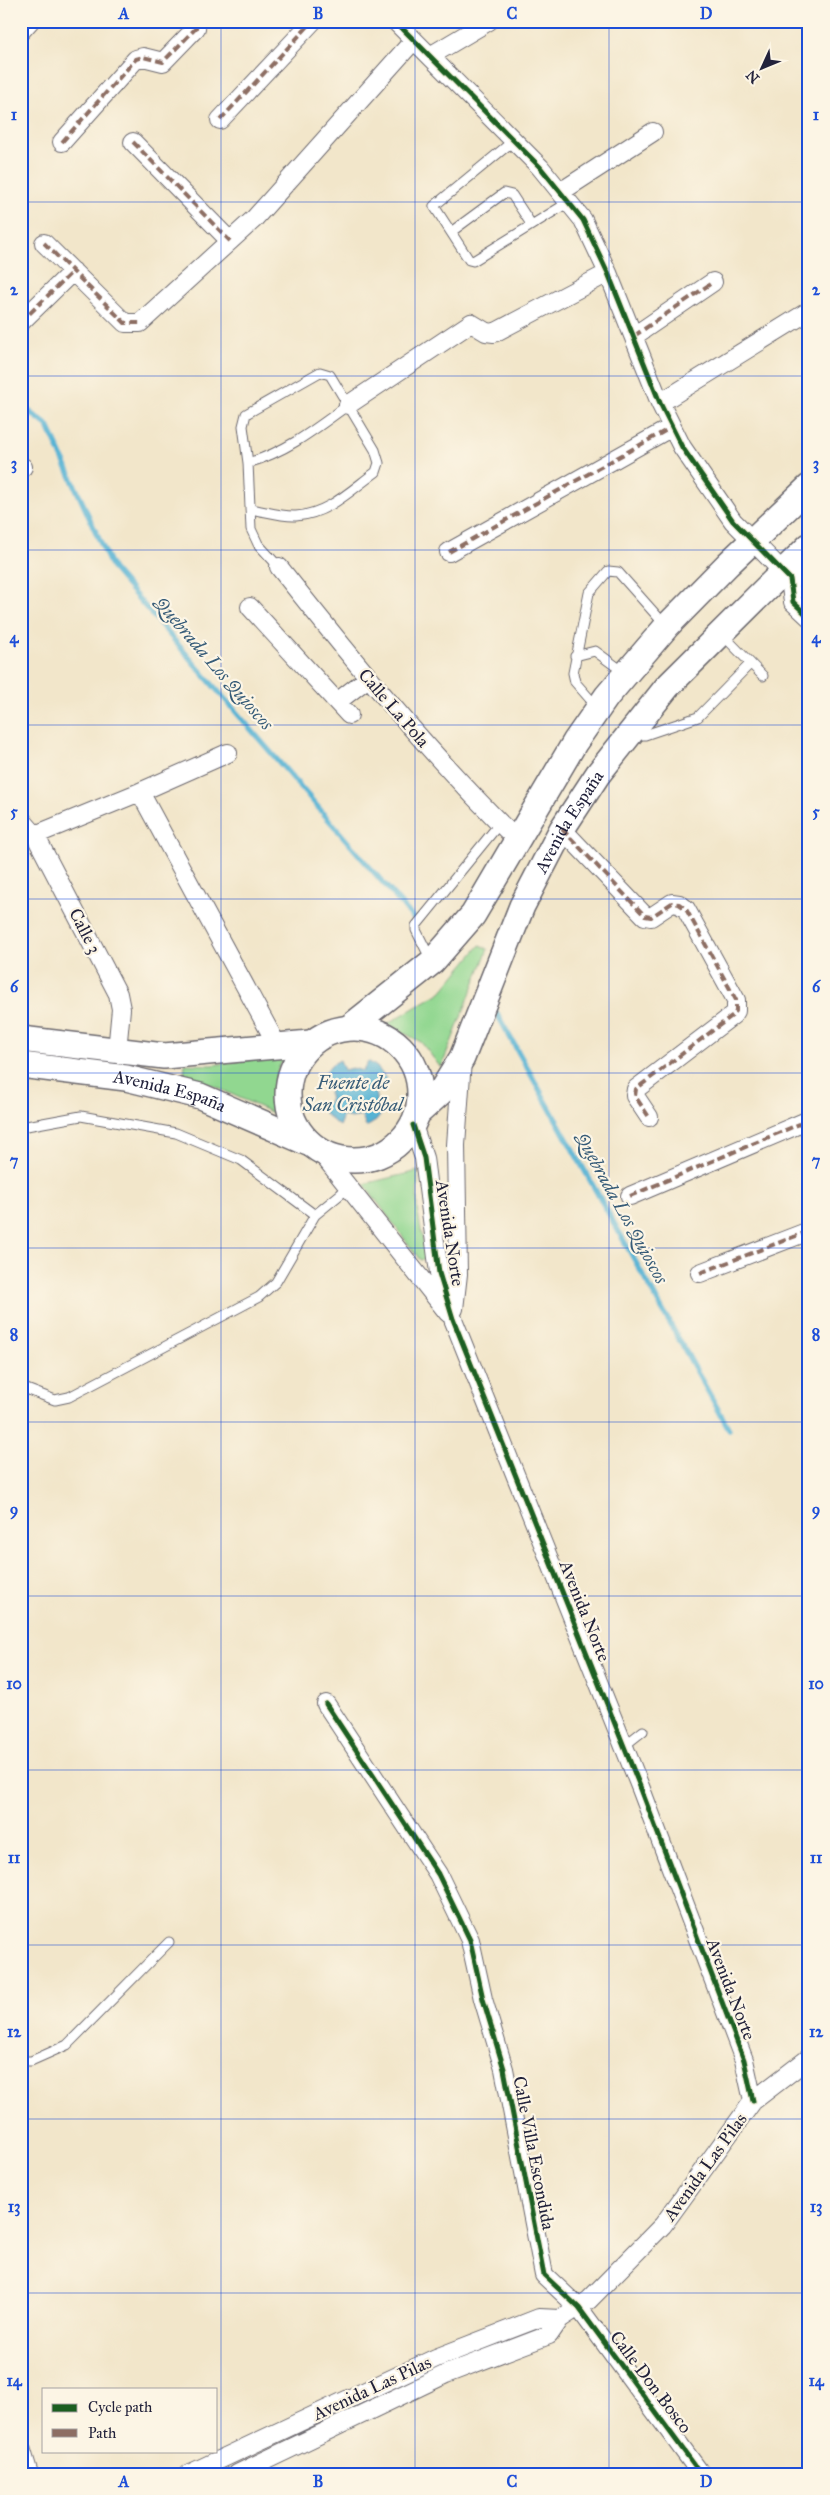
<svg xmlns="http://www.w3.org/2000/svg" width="830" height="2495" font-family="'IM FELL Great Primer',serif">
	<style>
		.green { fill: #91d790; stroke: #5a7c66 }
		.water { fill: #56b3d4; stroke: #3c6a88 }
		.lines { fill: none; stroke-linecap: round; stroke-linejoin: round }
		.stream { stroke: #56b3d4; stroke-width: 5.5 }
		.service-casing { stroke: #6b676d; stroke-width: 11 }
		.minor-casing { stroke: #6b676d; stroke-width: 20 }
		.secondary-casing { stroke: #6b676d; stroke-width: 28 }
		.service { stroke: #fff; stroke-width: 9 }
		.minor { stroke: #fff; stroke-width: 18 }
		.secondary { stroke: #fff; stroke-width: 25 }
		.quiet { stroke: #8d6e63; stroke-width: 4; stroke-dasharray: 8 4; stroke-linecap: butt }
		.cycleway-casing { stroke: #fcf5e5; stroke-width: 8 }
		.cycleway { stroke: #1b5e20; stroke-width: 5 }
		.grid { fill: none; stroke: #1d4ed8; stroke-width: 1; stroke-opacity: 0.55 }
		.labels { text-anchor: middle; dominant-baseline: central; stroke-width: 4.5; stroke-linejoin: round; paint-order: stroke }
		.street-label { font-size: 18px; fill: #22223b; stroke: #fcf5e5 }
		.water-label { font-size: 19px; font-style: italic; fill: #375c78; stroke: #fcf5e5 }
		.neatline { fill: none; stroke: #1d4ed8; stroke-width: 2 }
		.grid-label { font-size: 16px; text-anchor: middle; font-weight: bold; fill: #1d4ed8 }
	</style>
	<rect width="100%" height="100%" fill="#fcf5e5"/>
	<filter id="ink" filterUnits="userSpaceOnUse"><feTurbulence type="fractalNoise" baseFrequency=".02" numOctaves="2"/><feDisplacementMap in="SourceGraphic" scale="10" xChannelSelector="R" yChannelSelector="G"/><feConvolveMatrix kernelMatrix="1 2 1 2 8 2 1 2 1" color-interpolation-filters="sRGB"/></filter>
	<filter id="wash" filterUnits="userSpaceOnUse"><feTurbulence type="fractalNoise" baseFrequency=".0096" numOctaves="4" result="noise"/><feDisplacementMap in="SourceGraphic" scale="20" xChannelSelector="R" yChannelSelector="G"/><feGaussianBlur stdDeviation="1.12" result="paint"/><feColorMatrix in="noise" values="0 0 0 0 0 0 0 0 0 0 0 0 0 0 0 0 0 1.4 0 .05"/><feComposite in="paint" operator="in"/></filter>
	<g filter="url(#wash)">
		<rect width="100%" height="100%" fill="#f2e6ca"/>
		<path class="green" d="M 480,945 L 488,949 L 441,1068 L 421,1042 L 387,1024 L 441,992 Z
			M 286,1055 C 273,1074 271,1091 275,1114 L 198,1079 L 184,1076 L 185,1064 L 212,1065 Z
			M 418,1171 L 417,1208 L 426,1258 L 420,1260 L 364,1184 Z"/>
		<path class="water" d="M 340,1060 L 344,1070 L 352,1068 L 363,1071 L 368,1061 L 377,1067 L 387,1080 L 376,1085 L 376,1103 L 386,1108 L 376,1121 L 366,1127 L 362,1116 L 351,1118 L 343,1116 L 339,1126 L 326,1115 L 320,1106 L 330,1102 L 329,1094 L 331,1083 L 321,1078 L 331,1065 Z"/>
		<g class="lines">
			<path class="stream" d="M 21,405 L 48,426 L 112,568 L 416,921
				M 491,1003 L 729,1429"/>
		</g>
	</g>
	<g filter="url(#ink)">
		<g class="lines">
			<defs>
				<path id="service" d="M 513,141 L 434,206 L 469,260 L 473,261 L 569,202
					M 451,232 L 504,193 L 512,195 L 531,224
					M 248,463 C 288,451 315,429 348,405
					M 250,509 C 264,511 282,517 296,516 C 328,514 351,490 376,472 L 379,463 L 375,450 L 330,375 L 320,372 L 246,414 L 243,426 L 248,463 L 251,529 L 258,544 L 279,567
					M 723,635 L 763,676
					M 575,656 L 595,651 L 625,673
					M 596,706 L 575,682 L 573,673 L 589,593 L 608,571 L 618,572 L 666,626
					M 635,735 L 645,735 L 698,717 L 750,664
					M 431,960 L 416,930 L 416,926 L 500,823
					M 21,1127 L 81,1116 L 176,1133 L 241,1160 L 315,1215
					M 21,1387 L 55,1400 L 69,1397 L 259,1297 L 276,1282 L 315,1215 L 348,1188
					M 624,1746 L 643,1731
					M 21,2061 L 31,2061 L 67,2045 L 169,1942"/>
				<path id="minor" d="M 395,21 L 540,167 L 583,220 L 608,273 L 660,403 L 682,447 L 733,521 L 790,579 L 793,602 L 809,617
					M 808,21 L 809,23
					M 21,31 L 30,21
					M 430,56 L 489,21
					M 220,120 L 313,21
					M 62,142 L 136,59 L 143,57 L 163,62 L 196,28 L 197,21
					M 133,142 L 230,241
					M 562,191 L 653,132
					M 44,243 L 125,323 L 140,323 L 254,219 L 414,40
					M 21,322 L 73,271
					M 634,336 L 713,282
					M 660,403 L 809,311
					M 348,405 L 471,323 L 486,332 L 494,333 L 608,273
					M 21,468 L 23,467
					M 449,552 L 672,427
					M 279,567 C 355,663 430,755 518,841
					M 790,579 L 809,576
					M 250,607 L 337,702 L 368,678
					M 337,702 L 349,715
					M 140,792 L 228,753
					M 21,819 L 35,835 L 118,994 L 121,1009 L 117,1051
					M 562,829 L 645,916 L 651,917 L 672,903 L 679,904 L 686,909 L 736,1000 L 736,1011 L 733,1015 L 636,1089 L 635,1096 L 649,1117
					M 35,835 L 140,792 L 277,1045
					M 413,1125 L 424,1158 L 439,1273 L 453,1319 L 641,1789 L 744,2060 L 753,2101
					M 319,1150 L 448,1313
					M 630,1196 L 809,1120
					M 700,1273 L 809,1231
					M 454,1309 L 458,1274 L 456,1145 L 462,1060
					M 326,1704 L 438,1874 L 470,1940 L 483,1999 L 504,2069 L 544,2275 L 579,2308 L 701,2474
					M 21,2448 L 29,2474
					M 189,2474 L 436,2358 L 539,2318 L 560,2319
					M 237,2474 L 446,2374 L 549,2335 L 560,2319 L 589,2300 L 663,2225 L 753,2101 L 809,2058"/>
				<g id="secondary">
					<path d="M 350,1027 L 432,962 L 473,915 L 575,742 L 607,696 L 667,626 L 728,564 L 809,487"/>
					<circle cx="354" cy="1094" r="66"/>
					<path d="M 21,1039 L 164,1056 L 310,1043"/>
					<path id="s1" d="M 21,1065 L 126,1078 L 200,1096 L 308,1143"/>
					<path id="s2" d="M 418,1113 L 440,1093 L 462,1058 L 522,906 L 562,829 L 598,774 L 667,687 L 809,546"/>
				</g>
			</defs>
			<use href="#service" class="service-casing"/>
			<use href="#minor" class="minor-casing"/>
			<use href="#secondary" class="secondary-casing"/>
			<use href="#service" class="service"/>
			<use href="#minor" class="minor"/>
			<use href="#secondary" class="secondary"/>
			<path class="quiet" d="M 21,31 L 30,21
				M 220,120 L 313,21
				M 62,142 L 136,59 L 143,57 L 163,62 L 196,28 L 197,21
				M 133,142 L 230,241
				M 44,243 L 125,323 L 140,323
				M 21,322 L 73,271
				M 634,336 L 713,282
				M 449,552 L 672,427
				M 562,829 L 645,916 L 651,917 L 672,903 L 679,904 L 686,909 L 736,1000 L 736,1011 L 733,1015 L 636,1089 L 635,1096 L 649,1117
				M 630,1196 L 809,1120
				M 700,1273 L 809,1231"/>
			<defs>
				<path id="cycleway" d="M 395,21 L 540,167 L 583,220 L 608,273 L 660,403 L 682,447 L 733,521 L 790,579 L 793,602 L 809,617
					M 413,1125 L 424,1158 L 439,1273 L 453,1319 L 641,1789 L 744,2060 L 753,2101
					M 326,1704 L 438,1874 L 470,1940 L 483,1999 L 504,2069 L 544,2275 L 579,2308 L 701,2474"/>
			</defs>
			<use href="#cycleway" class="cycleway-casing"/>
			<use href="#cycleway" class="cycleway"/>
		</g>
	</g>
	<path class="grid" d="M 221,21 L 221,2474M 415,21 L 415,2474M 609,21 L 609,2474M 21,202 L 809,202M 21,376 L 809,376M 21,550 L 809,550M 21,725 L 809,725M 21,899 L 809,899M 21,1073 L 809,1073M 21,1248 L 809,1248M 21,1422 L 809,1422M 21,1596 L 809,1596M 21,1770 L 809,1770M 21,1945 L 809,1945M 21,2119 L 809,2119M 21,2293 L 809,2293"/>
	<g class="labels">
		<g class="street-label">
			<text transform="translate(394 708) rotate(49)">Calle La Pola</text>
			<text stroke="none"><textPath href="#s2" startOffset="331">Avenida España</textPath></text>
			<text transform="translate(85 931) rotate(63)">Calle 3</text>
			<text stroke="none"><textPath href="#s1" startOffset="151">Avenida España</textPath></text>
			<text transform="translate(450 1233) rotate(81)">Avenida Norte</text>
			<text transform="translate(585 1611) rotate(68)">Avenida Norte</text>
			<text transform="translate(731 1989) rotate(69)">Avenida Norte</text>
			<text transform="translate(534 2153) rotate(79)">Calle Villa Escondida</text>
			<text transform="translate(705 2167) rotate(-54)">Avenida Las Pilas</text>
			<text transform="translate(651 2382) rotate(53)">Calle Don Bosco</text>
			<text transform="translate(372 2388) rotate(-25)">Avenida Las Pilas</text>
		</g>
		<g class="water-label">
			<text transform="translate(214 663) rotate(49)">Quebrada Los Quioscos</text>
			<text x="353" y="1082">Fuente de<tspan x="353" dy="22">San Cristóbal</tspan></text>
			<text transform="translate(622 1208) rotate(61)">Quebrada Los Quioscos</text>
		</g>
	</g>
	<rect width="830" height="2495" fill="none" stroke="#fcf5e5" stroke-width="55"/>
	<rect x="42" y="2388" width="175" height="65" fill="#fcf5e5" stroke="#a5a1a1"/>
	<rect x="52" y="2404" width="25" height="8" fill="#1b5e20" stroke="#a5a1a1"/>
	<text x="88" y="2412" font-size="15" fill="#22223b">Cycle path</text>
	<rect x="52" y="2429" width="25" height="8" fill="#8d6e63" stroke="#a5a1a1"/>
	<text x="88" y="2438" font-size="15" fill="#22223b">Path</text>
	<g transform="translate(762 68) rotate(226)" stroke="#fcf5e5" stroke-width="4" paint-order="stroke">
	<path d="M0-4L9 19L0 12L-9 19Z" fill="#22223b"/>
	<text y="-8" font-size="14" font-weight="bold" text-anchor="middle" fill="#22223b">N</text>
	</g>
	<rect x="28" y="28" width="774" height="2440" class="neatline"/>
	<g class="grid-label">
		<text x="124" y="19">A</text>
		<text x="318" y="19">B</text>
		<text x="512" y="19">C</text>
		<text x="706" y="19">D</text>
		<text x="14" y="120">1</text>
		<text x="816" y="120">1</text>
		<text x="14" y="295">2</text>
		<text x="816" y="295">2</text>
		<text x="14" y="469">3</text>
		<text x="816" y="469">3</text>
		<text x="14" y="643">4</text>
		<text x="816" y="643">4</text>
		<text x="14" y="817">5</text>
		<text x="816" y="817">5</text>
		<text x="14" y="992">6</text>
		<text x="816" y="992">6</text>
		<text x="14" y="1166">7</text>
		<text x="816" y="1166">7</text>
		<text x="14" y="1340">8</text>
		<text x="816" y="1340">8</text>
		<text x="14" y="1515">9</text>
		<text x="816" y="1515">9</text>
		<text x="14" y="1689">10</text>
		<text x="816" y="1689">10</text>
		<text x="14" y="1863">11</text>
		<text x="816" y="1863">11</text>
		<text x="14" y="2037">12</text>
		<text x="816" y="2037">12</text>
		<text x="14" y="2212">13</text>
		<text x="816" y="2212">13</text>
		<text x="14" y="2386">14</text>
		<text x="816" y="2386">14</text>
		<text x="124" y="2487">A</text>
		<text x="318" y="2487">B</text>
		<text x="512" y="2487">C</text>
		<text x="706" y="2487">D</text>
	</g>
</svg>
